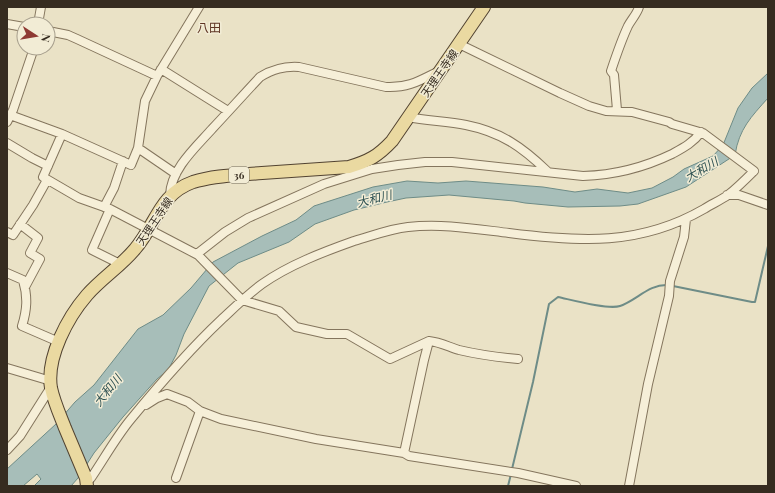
<svg xmlns="http://www.w3.org/2000/svg" width="775" height="493" font-family="'Playfair Display','Noto Sans JP',serif">
	<style>
		.water { fill: #a7beb9; stroke: #6e8c87 }
		.lines { fill: none; stroke-linecap: round; stroke-linejoin: round }
		.stream { stroke: #6e8c87; stroke-width: 2 }
		.minor-casing { stroke: #84755d; stroke-width: 10 }
		.primary-casing { stroke: #524331; stroke-width: 14 }
		.minor { stroke: #f6efd8; stroke-width: 8 }
		.primary { stroke: #ead9a1; stroke-width: 12 }
		.labels { text-anchor: middle; dominant-baseline: central; stroke-width: 3; stroke-linejoin: round; paint-order: stroke }
		.shield { fill: #f2ecd5; stroke: #6e6656; stroke-width: 1 }
		.shield-label { font-size: 10px; font-weight: bold; fill: #362c20 }
		.street-label { font-size: 11px; fill: #362c20; stroke: #f2ecd5 }
		.neighbourhood-label { font-size: 12px; fill: #5e3423; stroke: #f2ecd5 }
		.water-label { font-size: 12px; font-style: italic; fill: #305354; stroke: #f2ecd5 }
	</style>
	<rect width="100%" height="100%" fill="#eae2c6"/>
	<path class="water" d="M 768,73 L 768,98 C 751,117 739,129 735,155 L 686,187 L 638,204 L 620,206 L 568,207 L 525,203 L 514,201 L 449,195 L 406,198 L 387,202 L 354,210 L 315,224 L 289,242 L 238,263 L 209,286 L 184,334 L 176,355 L 168,370 L 157,379 L 123,417 L 94,453 L 78,478 L 71,486 L 34,486 L 41,479 L 37,474 L 23,486 L 7,486 L 7,469 L 56,424 L 75,402 L 94,385 L 138,329 L 163,315 L 191,288 L 213,262 L 262,236 L 296,220 L 314,206 L 373,187 L 407,181 L 438,183 L 466,181 L 543,187 L 575,192 L 597,189 L 628,193 L 652,188 L 673,177 L 684,169 L 713,156 L 723,145 L 738,108 L 752,88 Z"/>
	<g class="lines">
		<path class="stream" d="M 673,286 L 752,302 L 755,302 L 768,246
			M 512,469 L 533,382 L 549,304 L 558,297 C 572,300 608,310 620,306 C 637,300 649,284 668,285
			M 508,486 L 511,474"/>
		<defs>
			<path id="minor" d="M 7,24 L 24,27
				M 38,24 L 41,7
				M 48,31 L 68,35 L 77,39 L 157,76
				M 459,44 L 560,93 L 589,106 L 606,111 L 632,112 L 669,122 L 672,124 L 703,133 L 754,171
				M 161,69 L 228,111
				M 617,110 L 614,75 L 611,71 C 616,56 621,41 628,26 C 631,20 637,14 639,7
				M 10,115 L 62,134 L 131,165 L 138,148 L 145,101 L 157,76 L 199,7
				M 408,117 C 427,121 447,121 466,125 C 501,132 522,147 547,171
				M 7,122 L 13,110 L 34,48
				M 62,134 L 43,177 L 79,198 L 110,209 L 198,255 L 242,300 L 279,311 L 296,327 L 327,334 L 347,334 L 390,359 L 429,341 C 440,342 449,347 459,350 C 480,355 496,357 518,359
				M 7,143 L 32,158 L 48,166
				M 138,148 L 176,174
				M 170,195 C 171,169 196,147 212,129 C 228,112 244,94 260,77 C 273,69 284,66 299,67 L 386,87 C 408,88 419,81 437,72
				M 727,195 L 739,195 L 768,205
				M 104,207 L 114,188 L 123,161
				M 110,209 L 92,250 L 120,264
				M 20,224 L 38,238 L 30,253 L 40,259 L 25,287
				M 7,232 L 13,235 L 33,205 L 47,180
				M 197,254 L 225,232 L 248,218 L 324,184 L 372,169 L 398,165 L 425,162 L 452,162 L 583,176 C 615,175 643,168 672,154 C 683,148 693,143 701,132
				M 7,273 L 23,280 C 28,297 27,310 22,326 L 59,342
				M 7,368 L 51,381
				M 146,405 L 157,398 L 167,394 L 188,402 L 200,411 L 221,419 L 316,439 L 404,453 L 409,456 L 518,473 L 576,486
				M 7,450 L 20,436 L 51,387
				M 404,453 L 424,360 L 429,341
				M 176,478 L 200,411
				M 87,482 L 91,478 C 104,459 116,437 131,419 C 159,385 188,351 221,320 C 234,308 247,295 262,284 C 289,265 323,252 354,241 C 372,236 389,229 408,227 C 441,223 476,229 509,233 C 580,242 640,246 704,209 C 712,204 721,200 728,195 C 737,188 746,179 754,171
				M 629,486 L 648,384 L 669,296 L 670,281 L 684,237 L 686,219"/>
			<path id="primary" d="M 87,486 L 86,478 C 79,461 72,445 65,428 C 60,415 54,402 51,388 C 46,357 68,317 87,295 C 102,278 121,266 135,249 C 156,225 159,194 193,182 C 215,175 239,175 262,173 C 291,171 320,169 349,167 C 369,161 378,156 392,141 L 484,7"/>
		</defs>
		<use href="#minor" class="minor-casing"/>
		<use href="#primary" class="primary-casing"/>
		<use href="#minor" class="minor"/>
		<use href="#primary" class="primary"/>
	</g>
	<g class="labels">
		<rect class="shield" x="229" y="167" width="20" height="16" rx="3"/>
		<g class="shield-label">
			<text x="239" y="175">36</text>
		</g>
		<g class="street-label">
			<text transform="translate(439 73) rotate(-55)">天理王寺線</text>
			<text transform="translate(154 221) rotate(-56)">天理王寺線</text>
		</g>
		<g class="neighbourhood-label">
			<text x="209" y="27">八田</text>
		</g>
		<g class="water-label">
			<text transform="translate(701 169) rotate(-30)">大和川</text>
			<text transform="translate(374 198) rotate(-14)">大和川</text>
			<text transform="translate(107 390) rotate(-51)">大和川</text>
		</g>
	</g>
	<rect width="775" height="493" fill="none" stroke="#362c20" stroke-width="16"/>
	<g transform="translate(36 36) rotate(102)"><circle r="19" fill="#f2ecd5" stroke="#a79f8d"/>
	<path d="M0-3L7 15L0 10L-7 15Z" fill="#8e3932"/>
	<text y="-6" font-size="11" font-weight="bold" text-anchor="middle" fill="#362c20">N</text>
	</g>
</svg>
